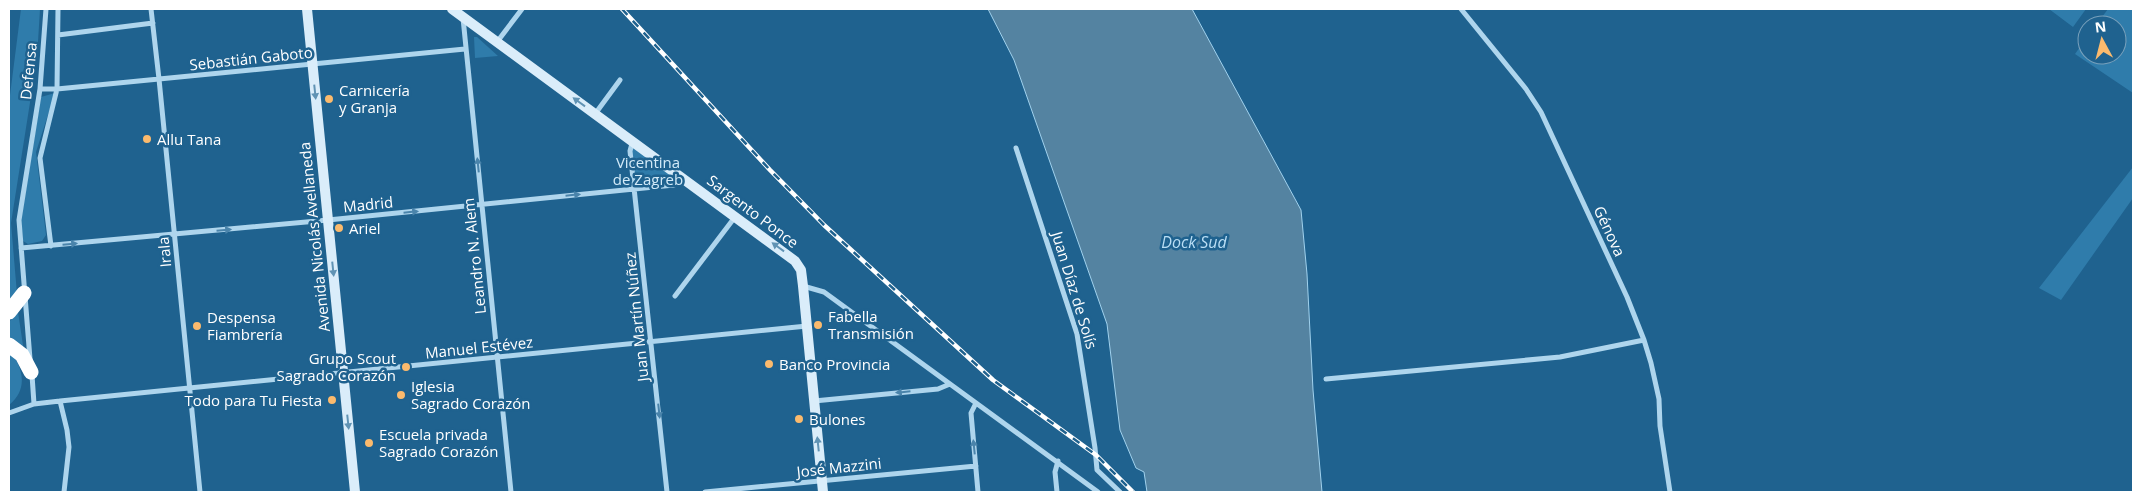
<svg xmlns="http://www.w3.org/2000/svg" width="2142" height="501" font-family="'Open Sans',sans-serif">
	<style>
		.green { fill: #2f7cab }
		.water { fill: #5483a1; stroke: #a1d2ee }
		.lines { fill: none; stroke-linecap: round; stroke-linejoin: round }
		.street { stroke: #aed5ed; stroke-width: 5 }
		.secondary { stroke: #daedfa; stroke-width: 10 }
		.highway { stroke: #fff; stroke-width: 15 }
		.rail-casing { stroke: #fff; stroke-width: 4.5 }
		.rail { stroke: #1f628f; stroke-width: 2.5; stroke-dasharray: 8; stroke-linecap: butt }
		.oneway { fill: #6093b4 }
		.oneway2 { fill: #4a84ab }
		.poi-dot { fill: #fbba6d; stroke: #1f628f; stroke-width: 2 }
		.labels { text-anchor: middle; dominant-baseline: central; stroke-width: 5; stroke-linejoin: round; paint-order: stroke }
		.street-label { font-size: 15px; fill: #fff; stroke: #1f628f }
		.poi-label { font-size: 15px; fill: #fff; stroke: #1f628f; text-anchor: start }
		.park-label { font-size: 15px; fill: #d3ebf9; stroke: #1f628f }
		.water-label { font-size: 16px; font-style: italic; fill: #badef4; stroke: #1f628f }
	</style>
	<rect width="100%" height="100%" fill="#1f628f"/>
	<path class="green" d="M 21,9 L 40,9 L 37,58 L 11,223 L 17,294 L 9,308 L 9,103 Z
		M 2049,9 L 2086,9 L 2073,27 Z
		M 2108,9 L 2133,9 L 2133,93 L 2075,54 L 2087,37 L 2087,55 L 2117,55 L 2117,25 L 2096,25 Z
		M 474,37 L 477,37 L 498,56 L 475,58 Z
		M 55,93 L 36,152 L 46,235 L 42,241 L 28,244 L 23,241 L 21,220 L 41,97 Z
		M 633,140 L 684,178 L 678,183 L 635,189 L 630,151 Z
		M 2133,167 L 2133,198 L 2061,300 L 2039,288 Z
		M 18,312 L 24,352 L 9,341 L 9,322 Z
		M 9,349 C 23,367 29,389 9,405 Z"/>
	<path class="water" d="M 988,9 L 1192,9 L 1301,210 L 1307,274 L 1313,390 L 1322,492 L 1147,492 L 1144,472 L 1136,468 L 1120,430 L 1107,324 L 1014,60 Z"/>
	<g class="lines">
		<path class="street" d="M 151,9 L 159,79 L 200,492
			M 1461,9 L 1526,89 L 1541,112 L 1627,297 L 1644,340 L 1651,363 L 1659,399 L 1660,426 L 1670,492
			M 463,18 L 511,492
			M 58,35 L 153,23
			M 497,42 L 522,9
			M 40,89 L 57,89 L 465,49
			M 595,114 L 620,80
			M 633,140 L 630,151 L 667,492
			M 1016,148 L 1077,334 L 1095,448 L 1097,470 L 1120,492
			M 51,246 L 40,158 L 57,89 L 58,9
			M 21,248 L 328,220 L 674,185 L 684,179
			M 803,286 L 824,292 L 1098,492
			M 675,296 L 735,217
			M 30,359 L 19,220 L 40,89 L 46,9
			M 32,375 L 34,404
			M 1326,379 L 1560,357 L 1644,340
			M 60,401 L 67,430 L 69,447 L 64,492
			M 814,401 L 938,389 L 950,384
			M 976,403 L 971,413 L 978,492
			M 9,413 L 34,404 L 60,401 L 807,326
			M 705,492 L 976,466
			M 1057,492 L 1055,472 L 1058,461"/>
		<path class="secondary" d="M 307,9 L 355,492
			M 452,9 L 795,261 L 801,270 L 803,286 L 823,492"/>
		<path class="highway" d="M 9,312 L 24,293
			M 9,345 L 22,355 L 31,372"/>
		<defs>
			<path id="rail" d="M 622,9 L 770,170 L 824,225 L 993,380 L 1096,455 L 1133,492"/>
		</defs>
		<use href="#rail" class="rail-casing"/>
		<use href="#rail" class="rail"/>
	</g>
	<defs><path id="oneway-solid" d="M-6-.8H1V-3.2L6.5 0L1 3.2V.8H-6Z" transform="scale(1.25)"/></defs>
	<g class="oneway">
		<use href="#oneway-solid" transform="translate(315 92) rotate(84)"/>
		<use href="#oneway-solid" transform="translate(579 102) rotate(-144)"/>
		<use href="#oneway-solid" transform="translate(778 247) rotate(-144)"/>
		<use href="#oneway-solid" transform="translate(333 269) rotate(84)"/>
		<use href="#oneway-solid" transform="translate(348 422) rotate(84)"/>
		<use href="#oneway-solid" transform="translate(818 444) rotate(-96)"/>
	</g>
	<g class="oneway2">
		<use href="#oneway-solid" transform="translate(478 165) rotate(-96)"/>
		<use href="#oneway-solid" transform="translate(573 195) rotate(-6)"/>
		<use href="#oneway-solid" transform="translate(411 212) rotate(-6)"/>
		<use href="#oneway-solid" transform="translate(224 230) rotate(-5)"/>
		<use href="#oneway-solid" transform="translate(70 244) rotate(-5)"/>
		<use href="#oneway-solid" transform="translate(903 392) rotate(174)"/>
		<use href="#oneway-solid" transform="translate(659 411) rotate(84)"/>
		<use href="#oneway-solid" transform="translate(974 447) rotate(-96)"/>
	</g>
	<g class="poi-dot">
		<circle cx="329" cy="99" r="5"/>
		<circle cx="147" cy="139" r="5"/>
		<circle cx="339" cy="228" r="5"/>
		<circle cx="818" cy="325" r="5"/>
		<circle cx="197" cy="326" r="5"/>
		<circle cx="769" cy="364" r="5"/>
		<circle cx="406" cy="367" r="5"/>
		<circle cx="401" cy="395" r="5"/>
		<circle cx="332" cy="400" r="5"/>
		<circle cx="799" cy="419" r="5"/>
		<circle cx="369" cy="443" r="5"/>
	</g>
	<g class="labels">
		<g class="street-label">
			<text transform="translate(251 58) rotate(-6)">Sebastián Gaboto</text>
			<text transform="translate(28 71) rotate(-84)">Defensa</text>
			<text transform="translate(368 204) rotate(-6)">Madrid</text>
			<text transform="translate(753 211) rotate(37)">Sargento Ponce</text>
			<text transform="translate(1610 231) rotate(65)">Génova</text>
			<text transform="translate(314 237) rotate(-96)">Avenida Nicolás Avellaneda</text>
			<text transform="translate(164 252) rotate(-95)">Irala</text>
			<text transform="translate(474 256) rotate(-96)">Leandro N. Alem</text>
			<text transform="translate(1075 290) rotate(73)">Juan Díaz de Solís</text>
			<text transform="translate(636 317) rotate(-96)">Juan Martín Núñez</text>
			<text transform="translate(479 347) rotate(-6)">Manuel Estévez</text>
			<text transform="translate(839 467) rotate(-6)">José Mazzini</text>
		</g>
		<g class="poi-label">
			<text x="339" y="90">Carnicería<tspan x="339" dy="17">y Granja</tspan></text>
			<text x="157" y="139">Allu Tana</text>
			<text x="349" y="228">Ariel</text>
			<text x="828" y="316">Fabella<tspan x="828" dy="17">Transmisión</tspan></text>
			<text x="207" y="317">Despensa<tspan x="207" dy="17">Fiambrería</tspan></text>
			<text x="396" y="358" text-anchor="end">Grupo Scout<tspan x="396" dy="17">Sagrado Corazón</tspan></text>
			<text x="779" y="364">Banco Provincia</text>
			<text x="411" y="386">Iglesia<tspan x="411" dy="17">Sagrado Corazón</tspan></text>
			<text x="322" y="400" text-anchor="end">Todo para Tu Fiesta</text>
			<text x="809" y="419">Bulones</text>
			<text x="379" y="434">Escuela privada<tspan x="379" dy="17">Sagrado Corazón</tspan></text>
		</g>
		<g class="park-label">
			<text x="648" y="162">Vicentina<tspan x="648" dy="17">de Zagreb</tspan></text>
		</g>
		<g class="water-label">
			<text x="1194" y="242">Dock Sud</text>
		</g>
	</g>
	<rect width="2142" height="501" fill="none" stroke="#ffffff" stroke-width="20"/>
	<g transform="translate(2102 40) rotate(353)"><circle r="24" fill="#1f628f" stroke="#79a1bc"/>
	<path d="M0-4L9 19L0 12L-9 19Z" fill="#fbba6d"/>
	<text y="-8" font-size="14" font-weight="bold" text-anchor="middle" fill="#ffffff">N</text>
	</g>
</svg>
